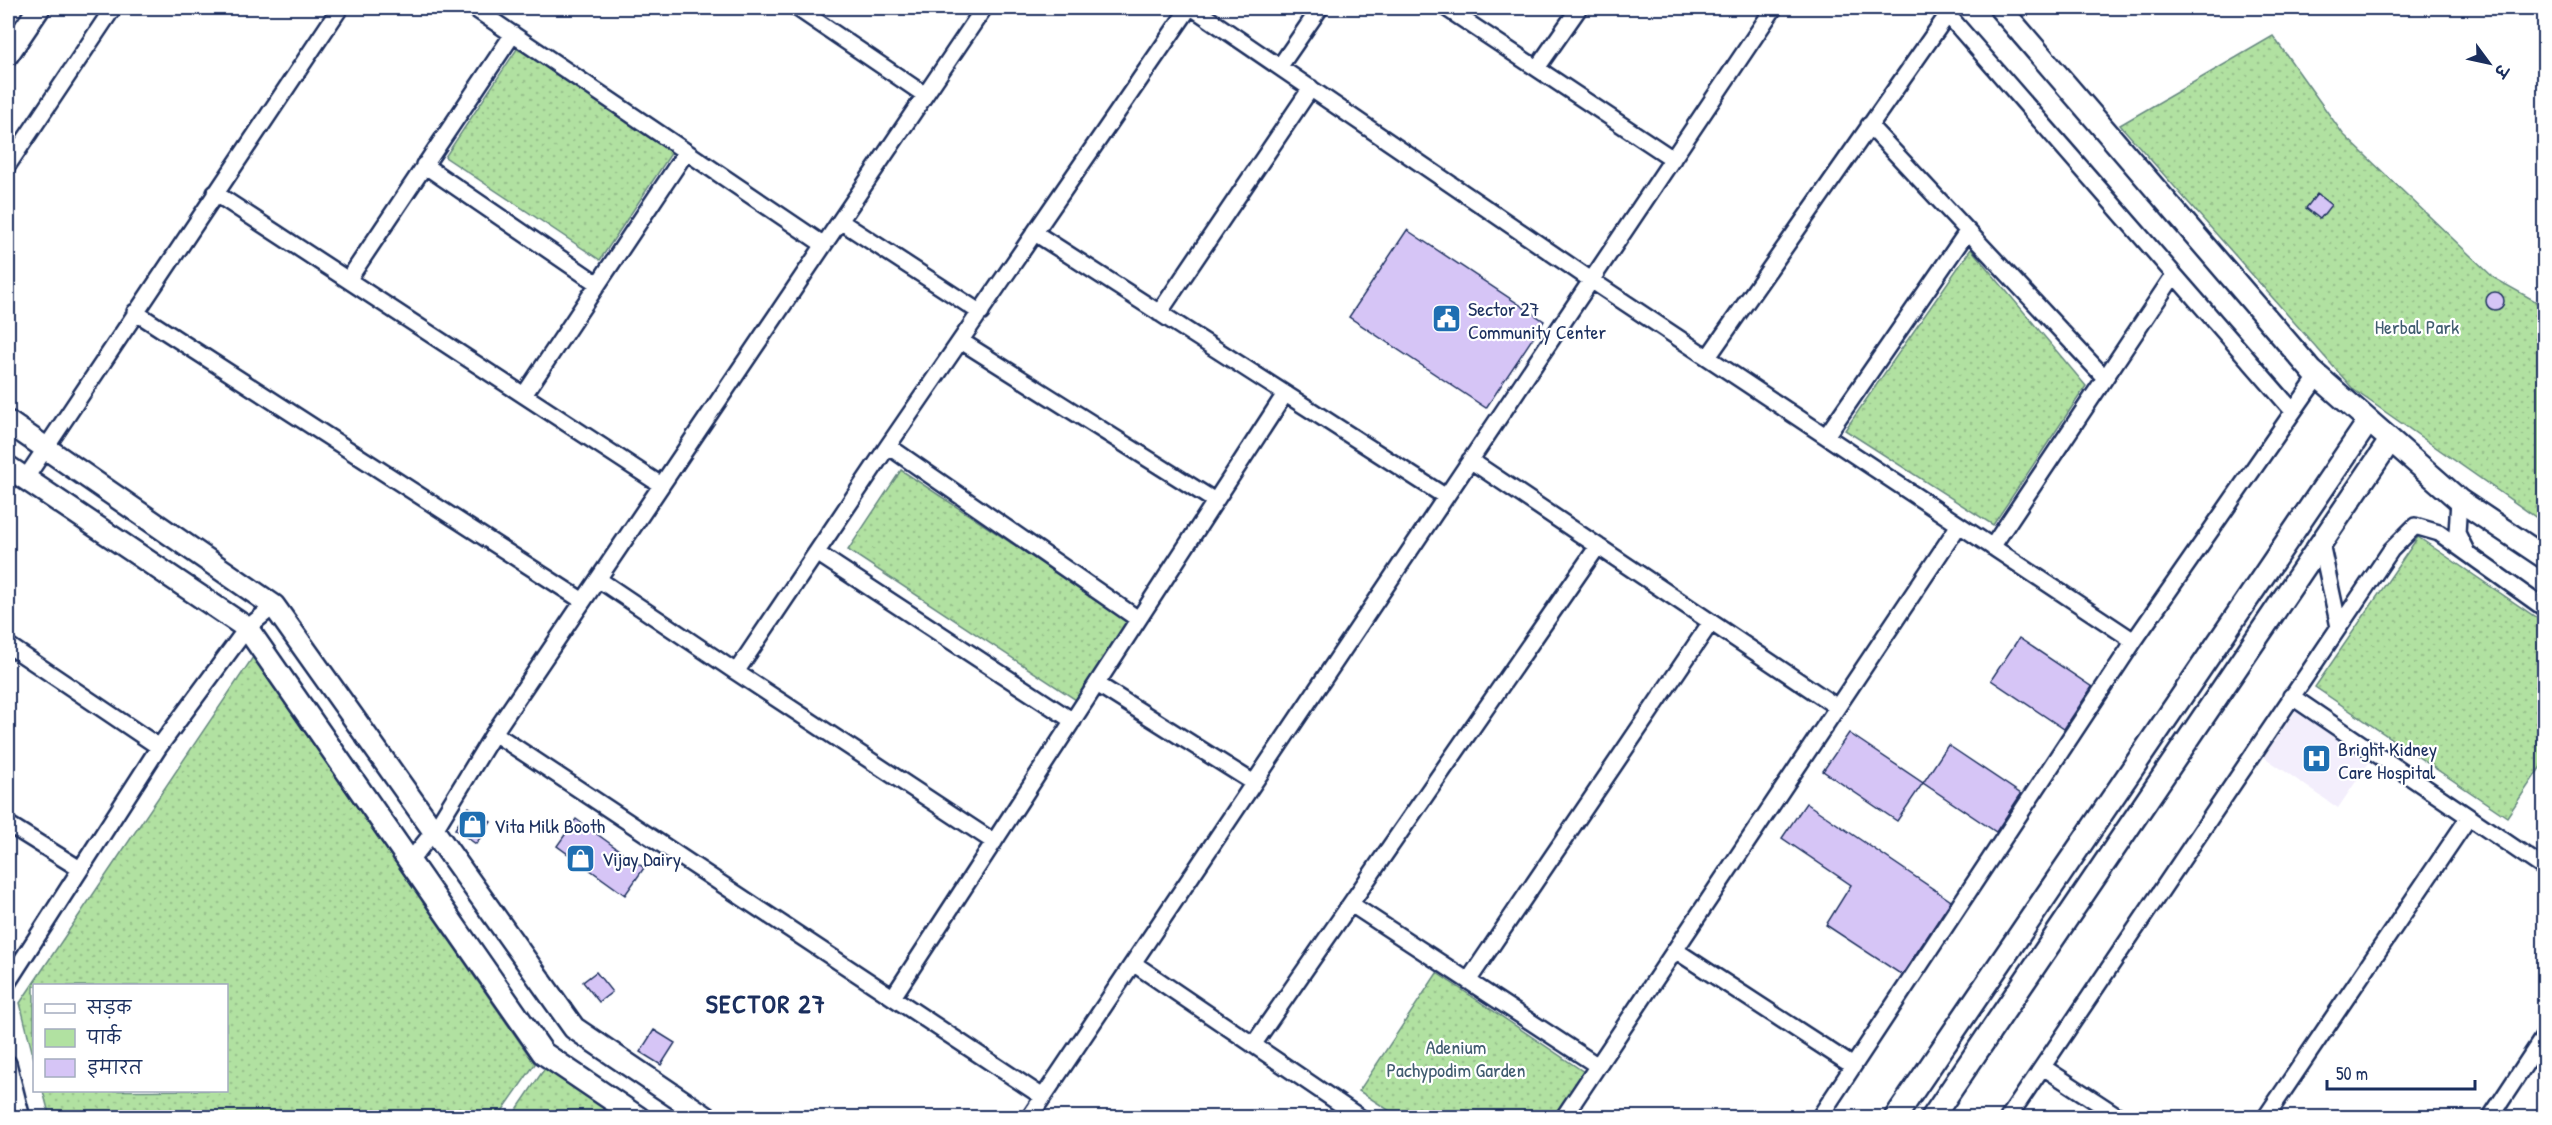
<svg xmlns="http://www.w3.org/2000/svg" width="2552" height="1125" font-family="'Patrick Hand','Playpen Sans Deva',sans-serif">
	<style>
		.built { fill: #f3eefc }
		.green { fill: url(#green-dots); stroke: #668880; stroke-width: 1.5 }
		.building { fill: #d6c5f6; stroke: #1b2f5e; stroke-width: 1.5 }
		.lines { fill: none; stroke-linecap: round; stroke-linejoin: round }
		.street-casing { stroke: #1b2f5e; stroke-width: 20 }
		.secondary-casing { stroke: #1b2f5e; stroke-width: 26 }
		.street { stroke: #fff; stroke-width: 15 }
		.secondary { stroke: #fff; stroke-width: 21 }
		.labels { text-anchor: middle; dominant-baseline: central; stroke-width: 4.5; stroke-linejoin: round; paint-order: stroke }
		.poi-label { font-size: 20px; fill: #1b2f5e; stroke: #fff; text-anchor: start }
		.park-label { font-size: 20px; fill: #405c6f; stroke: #fff }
		.district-label { font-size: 26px; font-weight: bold; letter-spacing: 1.5px; fill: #1b2f5e; stroke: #fff }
	</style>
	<defs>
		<pattern id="green-dots" width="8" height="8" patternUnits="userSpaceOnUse" patternTransform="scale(1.5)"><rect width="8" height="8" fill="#b1e1a1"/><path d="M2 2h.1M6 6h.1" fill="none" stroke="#98c18d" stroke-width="1.8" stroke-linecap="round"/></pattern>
	</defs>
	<rect width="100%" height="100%" fill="#fff"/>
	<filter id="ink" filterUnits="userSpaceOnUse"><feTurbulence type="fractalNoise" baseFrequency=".0167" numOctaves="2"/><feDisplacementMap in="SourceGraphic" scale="12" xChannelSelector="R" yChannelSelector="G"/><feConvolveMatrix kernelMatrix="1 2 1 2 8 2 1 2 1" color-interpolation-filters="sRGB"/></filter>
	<g filter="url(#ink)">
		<path class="built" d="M 2296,710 L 2370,761 L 2338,808 L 2264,757 Z"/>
		<path class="green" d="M 2273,36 L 2343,134 L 2494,278 L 2544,306 L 2544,523 L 2354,390 L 2120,125 Z
			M 519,46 L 674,149 L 600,260 L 445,157 Z
			M 1971,249 L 2086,386 L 1993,525 L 1845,430 Z
			M 901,470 L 1129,621 L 1076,700 L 848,550 Z
			M 2418,537 L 2544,623 L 2544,762 L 2507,817 L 2315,687 Z
			M 253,657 L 535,1064 L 498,1117 L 50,1117 L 43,1091 L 226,1090 L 226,986 L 34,986 L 34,1059 L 20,1003 Z
			M 1437,973 L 1584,1072 L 1554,1117 L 1399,1117 L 1359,1091 Z
			M 547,1065 L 624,1118 L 511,1118 Z"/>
		<path class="building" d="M 2317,194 L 2331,205 L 2320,219 L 2306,208 Z
			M 1407,230 L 1544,321 L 1486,408 L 1349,317 Z
			M2486 301a9 9 0 1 1 18 0a9 9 0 1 1-18 0Z
			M 2019,638 L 2092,687 L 2064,729 L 1991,680 Z
			M 1849,733 L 1923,783 L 1897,821 L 1823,771 Z
			M 1948,745 L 2021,794 L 1996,832 L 1923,783 Z
			M 1806,803 L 1951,901 L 1902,975 L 1826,925 L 1851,885 L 1782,838 Z
			M 469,807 L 491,822 L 476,844 L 455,829 Z
			M 576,819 L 644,868 L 625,895 L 557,846 Z
			M 596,972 L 612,992 L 599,1002 L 583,982 Z
			M 654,1030 L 675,1043 L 661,1065 L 640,1052 Z"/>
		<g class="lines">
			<defs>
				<path id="street" d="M 474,8 L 824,245
					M 797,8 L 925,95
					M 1193,8 L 1591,280 L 2134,641 L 1819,1118
					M 1446,8 L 1673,159
					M 1942,8 L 2293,411
					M 1280,66 L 1320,8
					M 1537,68 L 1579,8
					M 1869,125 L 2105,378
					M 8,165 L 113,8
					M 424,165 L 598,284
					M 215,193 L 661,485
					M 840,221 L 981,313
					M 1035,233 L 1446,497
					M 348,280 L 513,34
					M 135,312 L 583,601
					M 1159,313 L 1311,88
					M 961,341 L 1215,501
					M 1708,357 L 1948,14
					M 524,395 L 686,152
					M 1826,436 L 1967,232
					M 888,446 L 1138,619
					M 1470,460 L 1837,707
					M 25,479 L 340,8
					M 2459,500 L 2457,533 L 2466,551
					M 2321,543 L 2339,627
					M 1992,547 L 2174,275
					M 817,553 L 1073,721
					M 598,579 L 736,672 L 888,446 L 1189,8
					M 2134,641 L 2318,376
					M 8,645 L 159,747
					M 736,672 L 994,842
					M 1097,684 L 1254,783
					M 2291,696 L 2544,868
					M 494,733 L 1043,1097
					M 8,824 L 80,869
					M 410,861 L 434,831 L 494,733 L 984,8
					M 1351,904 L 1598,1066
					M 1675,950 L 1853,1066
					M 1133,963 L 1361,1118
					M 1468,981 L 1711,622
					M 8,982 L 159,747 L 247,628 L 274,606
					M 893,997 L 1285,394
					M 1253,1045 L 1598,546
					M 8,1063 L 22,1118
					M 2043,1067 L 2121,1118
					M 1029,1118 L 1774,8
					M 1563,1118 L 1959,525
					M 2008,1118 L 2391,550 L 2415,526 L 2439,533 L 2544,608
					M 2265,1118 L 2469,817
					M 2490,1118 L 2544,1036"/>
				<path id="secondary" d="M 2000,8 L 2312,371 L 2459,500 L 2544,557
					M 8,13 L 11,8
					M 8,54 L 39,8
					M 8,422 L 274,606 L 574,1028 L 707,1118
					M 8,467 L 247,628 L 543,1053 L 639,1118
					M 1895,1118 L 2368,422
					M 1932,1118 L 2390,441"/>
			</defs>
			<use href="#street" class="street-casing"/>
			<use href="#secondary" class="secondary-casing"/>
			<use href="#street" class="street"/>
			<use href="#secondary" class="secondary"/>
		</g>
	</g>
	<defs>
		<symbol id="civic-square" viewBox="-11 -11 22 22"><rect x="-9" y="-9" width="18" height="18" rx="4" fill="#1f6fb2" stroke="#fff"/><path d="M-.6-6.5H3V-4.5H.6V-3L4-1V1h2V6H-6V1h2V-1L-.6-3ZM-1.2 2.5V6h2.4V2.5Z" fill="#fff"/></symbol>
		<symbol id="hospital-square" viewBox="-11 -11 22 22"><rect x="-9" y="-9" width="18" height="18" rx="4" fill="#1f6fb2" stroke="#fff"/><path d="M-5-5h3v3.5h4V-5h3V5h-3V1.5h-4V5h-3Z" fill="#fff"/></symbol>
		<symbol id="shop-square" viewBox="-11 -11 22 22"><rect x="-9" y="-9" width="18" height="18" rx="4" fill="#1f6fb2" stroke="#fff"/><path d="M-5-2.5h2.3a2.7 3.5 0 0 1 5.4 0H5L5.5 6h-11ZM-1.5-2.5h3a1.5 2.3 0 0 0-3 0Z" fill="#fff"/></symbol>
	</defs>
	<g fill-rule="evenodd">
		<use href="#civic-square" x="1430" y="302" width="33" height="33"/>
		<use href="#hospital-square" x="2300" y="742" width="33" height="33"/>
		<use href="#shop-square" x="456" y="808" width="33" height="33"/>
		<use href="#shop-square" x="564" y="842" width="33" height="33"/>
	</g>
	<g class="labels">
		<g class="poi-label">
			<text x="1468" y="308">Sector 27<tspan x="1468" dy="23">Community Center</tspan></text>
			<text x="2338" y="748">Bright Kidney<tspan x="2338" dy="23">Care Hospital</tspan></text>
			<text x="494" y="825">Vita Milk Booth</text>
			<text x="602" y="858">Vijay Dairy</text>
		</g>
		<g class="park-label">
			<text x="2417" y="326">Herbal Park</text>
			<text x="1456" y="1046">Adenium<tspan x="1456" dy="23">Pachypodim Garden</tspan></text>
		</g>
		<g class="district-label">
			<text x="766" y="1003">SECTOR 27</text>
		</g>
	</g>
	<rect width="2552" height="1125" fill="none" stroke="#fff" stroke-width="30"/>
	<rect x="15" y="15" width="2522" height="1095" fill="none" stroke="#1b2f5e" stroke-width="2" filter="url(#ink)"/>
	<rect x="33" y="984" width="195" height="108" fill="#ffffff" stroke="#a4acbf" stroke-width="1.5"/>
	<rect x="45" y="1004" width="30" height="9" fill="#ffffff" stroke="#a4acbf" stroke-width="1.5"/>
	<text x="87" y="1014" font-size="18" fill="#1b2f5e">सड़क</text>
	<rect x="45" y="1029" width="30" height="18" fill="#b1e1a1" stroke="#a4acbf" stroke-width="1.5"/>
	<text x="87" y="1044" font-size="18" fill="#1b2f5e">पार्क</text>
	<rect x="45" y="1059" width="30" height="18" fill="#d6c5f6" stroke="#a4acbf" stroke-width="1.5"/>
	<text x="87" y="1074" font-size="18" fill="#1b2f5e">इमारत</text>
	<g transform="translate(2489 63) rotate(123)" stroke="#ffffff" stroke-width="4.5" paint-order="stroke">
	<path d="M0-4.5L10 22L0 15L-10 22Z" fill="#1b2f5e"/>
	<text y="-9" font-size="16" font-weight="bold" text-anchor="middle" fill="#1b2f5e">उ</text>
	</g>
	<path d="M2327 1080v9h148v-9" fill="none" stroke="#1b2f5e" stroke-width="3"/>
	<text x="2336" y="1080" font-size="18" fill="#1b2f5e" stroke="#ffffff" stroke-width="4.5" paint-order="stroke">50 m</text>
</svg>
